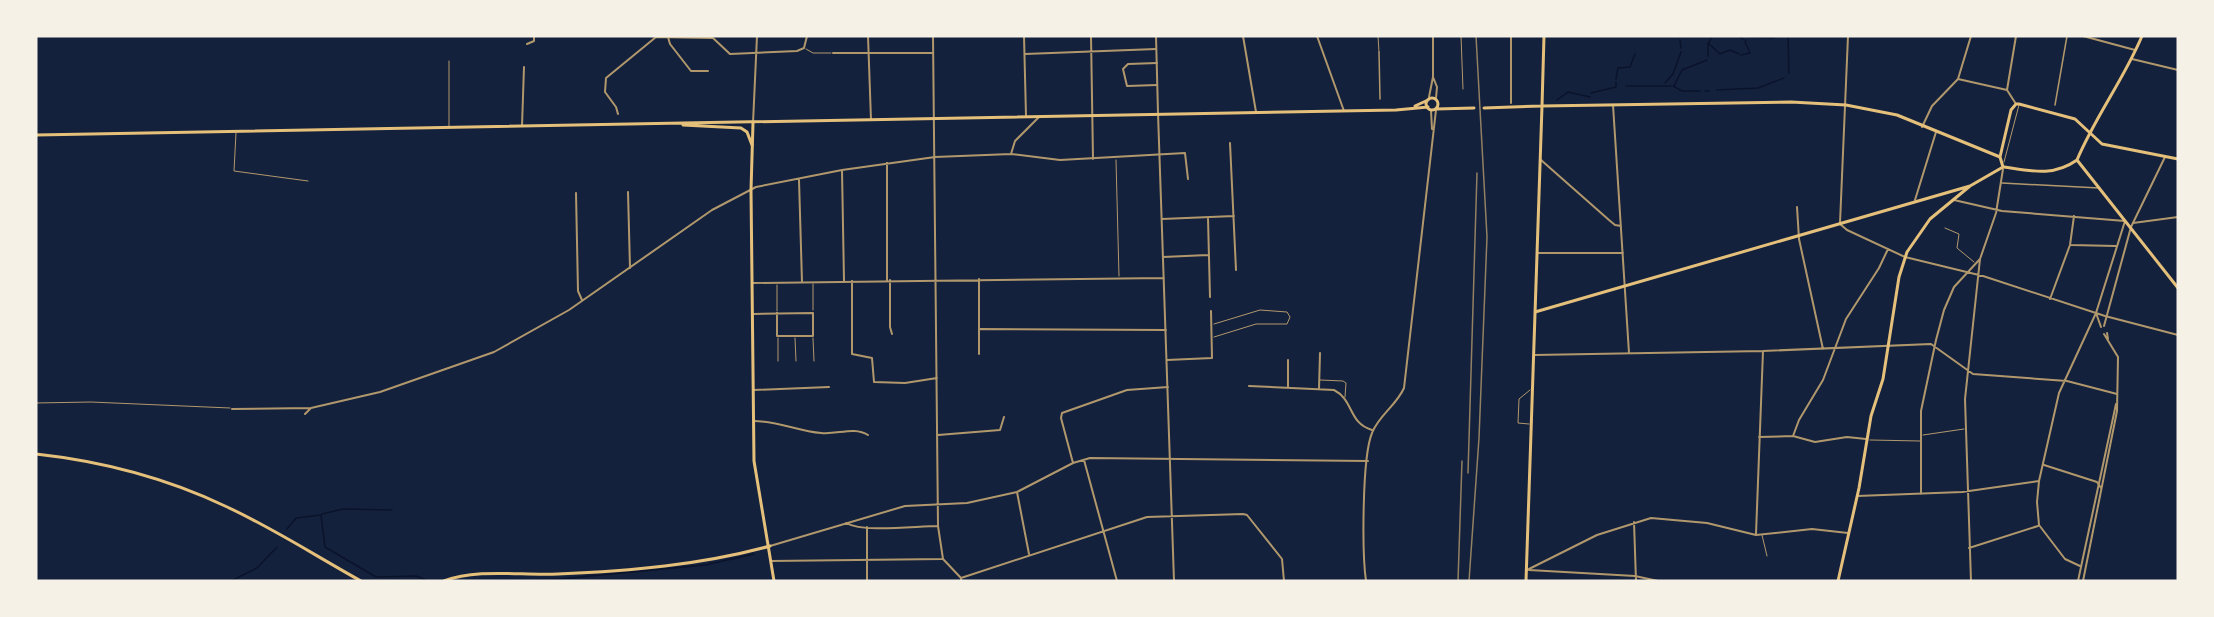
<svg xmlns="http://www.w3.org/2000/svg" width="2214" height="617" font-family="'Fira Sans',sans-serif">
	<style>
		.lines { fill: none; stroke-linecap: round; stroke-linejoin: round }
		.stream { stroke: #0b132b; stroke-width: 1.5 }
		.service { stroke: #b1986c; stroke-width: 1 }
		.pedestrian { stroke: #b1986c; stroke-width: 1.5 }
		.minor { stroke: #b1986c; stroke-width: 2 }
		.tertiary { stroke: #b1986c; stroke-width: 2 }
		.secondary { stroke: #e5c07b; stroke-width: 3 }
		.primary { stroke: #e5c07b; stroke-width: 3 }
		.rail { stroke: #918062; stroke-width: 1.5 }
	</style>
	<rect width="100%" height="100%" fill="#14213d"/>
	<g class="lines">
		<path class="stream" d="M 1680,36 L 1680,37
			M 1739,36 L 1743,39
			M 1788,36 L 1789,73
			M 1790,36 L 1792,36
			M 1796,36 L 1797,36
			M 1750,37 L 1772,38 L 1780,36
			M 1680,40 L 1681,48
			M 1709,43 L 1712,36
			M 1741,55 L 1750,53 L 1745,42 L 1746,40
			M 1708,56 L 1708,43 L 1720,54 L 1730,50 L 1739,54
			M 1616,79 L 1618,68 L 1630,67 L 1635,54
			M 1665,83 L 1673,74 L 1681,52
			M 1626,86 L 1671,86
			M 1673,86 L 1682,91 L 1700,91
			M 1674,86 L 1682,70 L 1707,60
			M 1717,90 L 1758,88 L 1784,78
			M 1705,91 L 1709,91
			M 1591,93 L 1616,87 L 1616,82
			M 1557,100 L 1568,92 L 1590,97
			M 322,514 L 343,509 L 392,510
			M 287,529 L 296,518 L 321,515 L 325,547 L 376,577 L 416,576 L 426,580
			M 231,581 L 257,568 L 277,547
			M 485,581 L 560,579 L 705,565 L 754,554"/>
		<path class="service" d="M 1378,36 L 1379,52
			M 1461,36 L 1463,89
			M 806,49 L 813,53 L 831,53
			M 449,126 L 449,61
			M 236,133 L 234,171 L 308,181
			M 1116,160 L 1119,276
			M 2004,162 L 2019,105
			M 1945,228 L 1959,234 L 1957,248 L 1974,262
			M 813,284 L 813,310
			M 777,285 L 777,311
			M 1214,337 L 1256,324 L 1287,324 L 1290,317 L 1287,312 L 1260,310 L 1214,324
			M 778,338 L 778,361
			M 795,338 L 796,361
			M 813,338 L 814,361
			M 1320,380 L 1343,381 L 1346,383 L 1345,397
			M 36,403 L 91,402 L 230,408
			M 1529,424 L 1518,423 L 1519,399 L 1530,390
			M 1923,435 L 1964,429
			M 1870,440 L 1920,441
			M 1762,535 L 1767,556"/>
		<path class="pedestrian" d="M 1379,52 L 1380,99
			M 2055,105 L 2067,36
			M 2002,183 L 2099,188"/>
		<path class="minor" d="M 868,36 L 871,120
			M 933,36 L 938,526 L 943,559 L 961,578 L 961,581
			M 1024,36 L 1026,116
			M 1091,36 L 1093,159
			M 1243,36 L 1256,112
			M 1317,36 L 1344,111
			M 1511,36 L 1511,103
			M 2083,36 L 2135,50
			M 668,37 L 670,44 L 691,71 L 708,71
			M 527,44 L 534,41 L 534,36
			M 833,53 L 933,53
			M 1025,54 L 1156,49
			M 2132,59 L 2178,70
			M 1157,63 L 1128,64 L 1123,69 L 1127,86 L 1157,85
			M 1433,77 L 1437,87 L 1436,98
			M 1958,79 L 2007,90
			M 2007,90 L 2016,36
			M 2007,90 L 2016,104
			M 1429,97 L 1433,77 L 1433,36
			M 1613,105 L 1629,353
			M 1431,111 L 1432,129
			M 1158,113 L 1174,581
			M 618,114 L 616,107 L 605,92 L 606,78 L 656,37 L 713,38 L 730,54 L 797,51 L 804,48 L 807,36
			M 753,123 L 757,36
			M 522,126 L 524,67
			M 1922,127 L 1932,106 L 1958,79 L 1971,36
			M 1230,143 L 1236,270
			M 1011,154 L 1015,141 L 1039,117
			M 1541,160 L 1609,220 L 1615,225 L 1621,226
			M 887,163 L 887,280
			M 842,170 L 844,281
			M 799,180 L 802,282
			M 628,192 L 630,268
			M 576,193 L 578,291 L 582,300
			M 1915,200 L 1936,132
			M 1954,200 L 2002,211 L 2125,221
			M 1797,207 L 1799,239 L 1823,349
			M 1208,218 L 1210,297
			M 1162,219 L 1234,216
			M 2133,223 L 2178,217
			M 1840,224 L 1847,230 L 1905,257 L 1983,276 L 2105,316 L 2178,335
			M 2071,245 L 2116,246
			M 1537,253 L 1623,253
			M 1163,257 L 1208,255
			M 979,279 L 979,354
			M 890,280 L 890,327 L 892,334
			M 852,281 L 852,354 L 872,358 L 874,382 L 905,383 L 937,378
			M 753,283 L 1164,278
			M 2050,299 L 2070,245 L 2074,216
			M 753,314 L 813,313 L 813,336 L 777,336 L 777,313
			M 980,329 L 1166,330
			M 1534,355 L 1763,351 L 1931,344 L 1973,374 L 2067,381 L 2117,394
			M 1167,360 L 1212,358 L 1211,311
			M 1249,386 L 1334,390 C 1354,400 1348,423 1372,430
			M 1288,388 L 1288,360
			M 1319,389 L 1320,353
			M 754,390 L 829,387
			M 232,409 L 311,408 L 380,392 L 494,352 L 569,310 L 712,210 L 756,187 L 842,170 L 935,157 L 1011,154 L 1060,160 L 1185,153 L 1188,179
			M 305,414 L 311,408
			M 754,421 C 778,421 798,431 821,433 C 837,435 854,426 868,435
			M 938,435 L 1000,430 L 1004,417
			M 1793,436 L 1799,420 L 1823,380 L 1846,319 L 1879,268 L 1888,249
			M 1759,437 L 1793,436 L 1815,442 L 1847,437 L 1866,439
			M 1084,460 L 1117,581
			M 1073,463 L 1061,418 L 1062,413 L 1127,390 L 1168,387
			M 2044,465 L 2097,482 L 2101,488
			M 1017,492 L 1029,554
			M 1921,494 L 1921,411 L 1936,340 L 1944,310 L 1954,287 L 1980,259
			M 1857,496 L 1962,492 L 2039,481
			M 1634,522 L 1636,581
			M 846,523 C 864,533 916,526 938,526
			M 867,527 L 867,581
			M 1756,534 L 1763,351
			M 770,546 L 905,506 L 967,503 L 1017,492 L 1073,463 L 1090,458 L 1368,461
			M 1969,548 L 2038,526
			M 771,561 L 942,559
			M 2080,566 L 2065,559 L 2039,525 L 2037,502 L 2039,481 L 2059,393 L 2096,313
			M 1527,570 L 1597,535 L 1651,518 L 1707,523 L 1756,535 L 1812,529 L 1848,533
			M 1529,570 L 1635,576 L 1658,581
			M 961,578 L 1147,517 L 1243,514 L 1247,515 L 1282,559 L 1284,581
			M 1366,581 C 1362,553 1362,457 1372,433 C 1379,415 1396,406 1404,388 L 1436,110
			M 1971,581 L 1965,399 L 1980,259 L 1996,213 L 2003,169"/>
		<path class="tertiary" d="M 1156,36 L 1158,113
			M 1840,223 L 1848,36
			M 2104,326 L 2131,227 L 2165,157
			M 2101,327 L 2096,313 L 2125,221
			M 2107,333 L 2108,339
			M 2078,581 L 2116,404
			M 2083,581 L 2117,411 L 2118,357 L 2104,334"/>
		<path class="secondary" d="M 753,123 L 751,190 L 754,461 L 774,581
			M 2077,160 L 2178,288
			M 2077,160 C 2095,117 2124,79 2142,36
			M 2003,167 L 2000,157 L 2011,110 L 2016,104 L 2019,104 L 2075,119 L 2102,144 L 2178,159
			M 2004,167 C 2031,171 2053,177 2077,160
			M 1535,312 L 1970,186
			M 1526,581 L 1542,106 L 1791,102 L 1846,105 L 1897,115 L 2000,157
			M 1838,581 L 1859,488 L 1871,416 L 1883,379 L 1899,277 L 1907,252 L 1930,219 L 1970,186 L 2003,167"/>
		<path class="primary" d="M1426 104a6 6 0 1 1 12 0a6 6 0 1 1-12 0Z
			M 1415,106 L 1428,100
			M 1484,108 L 1542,106 L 1544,36
			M 1436,109 L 1474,108
			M 683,125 L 741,128 L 747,132 L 752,145
			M 36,135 L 1396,110 L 1428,107
			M 36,454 C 100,461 166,478 225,506 C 271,527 316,556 361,581
			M 444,581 C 478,568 522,576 558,574 C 629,571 701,565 770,546"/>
		<path class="rail" d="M 1468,473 L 1477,173
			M 1458,581 L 1462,461
			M 1469,581 L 1479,438 L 1487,237 L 1476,36"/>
	</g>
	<rect width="2214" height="617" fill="none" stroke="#f6f1e7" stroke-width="75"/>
</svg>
